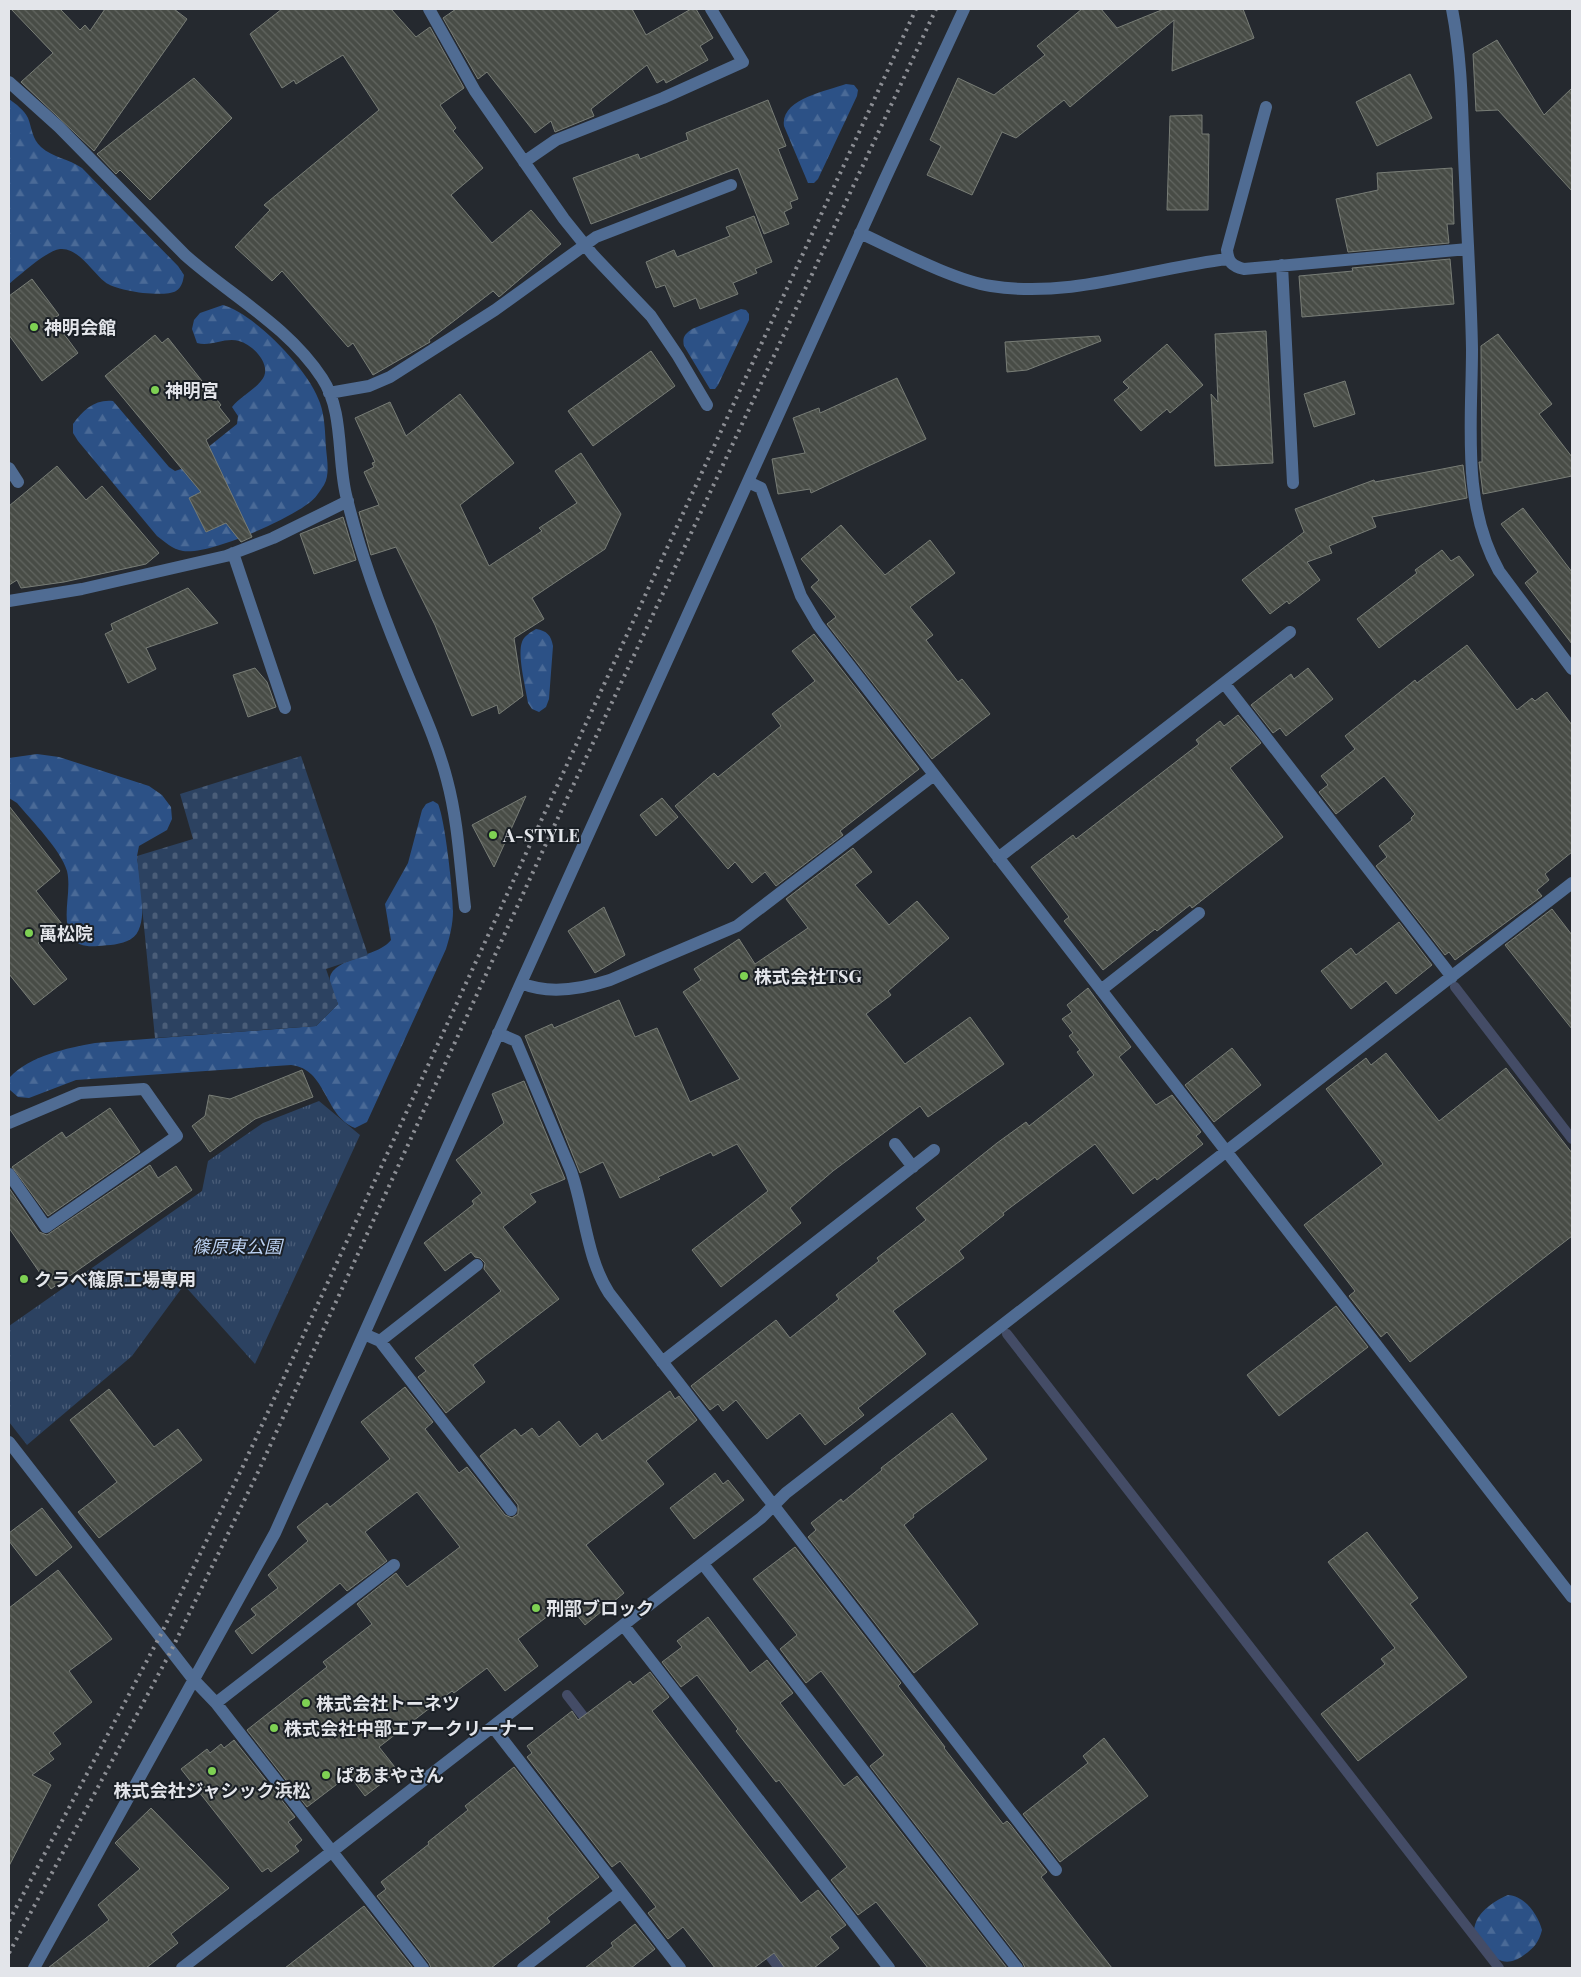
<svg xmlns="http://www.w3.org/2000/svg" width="1581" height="1977" font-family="'Playfair Display','Noto Sans JP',serif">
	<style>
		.forest { fill: url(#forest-firs) }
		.cemetery { fill: url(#cemetery-stones) }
		.park { fill: url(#park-tufts) }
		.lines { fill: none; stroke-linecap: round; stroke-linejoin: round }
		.stream { stroke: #444c66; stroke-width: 10 }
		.building { fill: url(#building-back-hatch); stroke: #787d76 }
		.minor { stroke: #506c93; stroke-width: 12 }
		.rail { stroke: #8c8e94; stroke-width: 4; stroke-dasharray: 2.5 5; stroke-linecap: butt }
		.poi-dot { fill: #7ed153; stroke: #1b2026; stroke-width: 2 }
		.labels { text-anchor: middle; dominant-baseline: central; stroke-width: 4; stroke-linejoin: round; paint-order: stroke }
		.poi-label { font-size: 18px; font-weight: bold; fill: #e3e5ea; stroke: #1b2026; text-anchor: start }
		.park-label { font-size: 18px; font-style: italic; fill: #bad0f1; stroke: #1b2026 }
	</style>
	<defs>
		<pattern id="forest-firs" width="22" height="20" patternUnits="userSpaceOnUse" patternTransform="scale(1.25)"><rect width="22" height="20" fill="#2c5186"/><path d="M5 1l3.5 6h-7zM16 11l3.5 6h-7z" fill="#4a6a97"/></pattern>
		<pattern id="cemetery-stones" width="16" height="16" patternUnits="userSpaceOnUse" patternTransform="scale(1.25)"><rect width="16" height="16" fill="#2c4261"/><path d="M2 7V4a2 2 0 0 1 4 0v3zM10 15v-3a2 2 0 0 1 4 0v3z" fill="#4a5d78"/></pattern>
		<pattern id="park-tufts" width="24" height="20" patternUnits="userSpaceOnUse" patternTransform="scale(1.25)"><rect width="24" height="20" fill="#2c4261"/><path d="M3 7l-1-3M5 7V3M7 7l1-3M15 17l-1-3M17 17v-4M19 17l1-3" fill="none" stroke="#4a5d78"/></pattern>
		<pattern id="building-back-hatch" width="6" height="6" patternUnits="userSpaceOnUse" patternTransform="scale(1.25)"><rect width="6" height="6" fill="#484c46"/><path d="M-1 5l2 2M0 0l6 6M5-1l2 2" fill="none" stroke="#626661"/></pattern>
	</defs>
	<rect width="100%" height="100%" fill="#25292f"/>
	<path class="forest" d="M 846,84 L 854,85 L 858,90 L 857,96 L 818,179 L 814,183 L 808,183 L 784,126 C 780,99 827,91 846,84 Z
		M 9,99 C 16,104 24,110 28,118 C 32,128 32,139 41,147 C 52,157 69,159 82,168 L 178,266 L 184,275 C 183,281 182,287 176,291 C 164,298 115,291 105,282 C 92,272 78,247 60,249 C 46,251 20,275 9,284 Z
		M 223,305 C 255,314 310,371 320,403 C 325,417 325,433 326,448 C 327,459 330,475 324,485 C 320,491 315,499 309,503 C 287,520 210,555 183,551 C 172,549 165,542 157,536 L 78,441 L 73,433 L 73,424 C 83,410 95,399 113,401 L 169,467 L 175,471 L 181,469 L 237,424 L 238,416 L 232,407 C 240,397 253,391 261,381 C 274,367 254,345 239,341 C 225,337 211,347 197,343 L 192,329 L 194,320 L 200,313 Z
		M 741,309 L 746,310 L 749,314 L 749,320 L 718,385 L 715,389 L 710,389 L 684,346 C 682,337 685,334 692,329 Z
		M 536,629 C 547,631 551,635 553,646 L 549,699 L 546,707 L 539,712 L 532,709 L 528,703 C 526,689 517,655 522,642 C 524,636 531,632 536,629 Z
		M 37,754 L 59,757 L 149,786 L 162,795 L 171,807 L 172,819 L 167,830 L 139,846 L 137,856 C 139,876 151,928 131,939 C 121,945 109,945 98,946 C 88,947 76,946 71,936 C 61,917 72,892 67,871 C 61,850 32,821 17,803 L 9,798 L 9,758 Z
		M 433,801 L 438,804 C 445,819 453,891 453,911 C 453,924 450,936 446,949 L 367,1122 L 355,1128 C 324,1116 327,1069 291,1065 L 76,1080 L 29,1098 L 18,1097 L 10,1090 L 10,1077 C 30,1056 67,1048 95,1043 L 316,1026 L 338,1004 C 335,997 331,989 330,982 C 327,958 378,958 391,940 L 385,904 L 408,863 L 422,810 L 426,804 Z
		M 1508,1895 C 1525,1896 1538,1915 1542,1930 C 1539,1942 1534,1948 1524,1955 C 1500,1973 1486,1951 1474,1930 C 1476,1913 1492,1902 1508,1895 Z"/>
	<path class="cemetery" d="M 301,756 L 368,955 L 326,969 L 338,1004 L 316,1026 L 155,1038 L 137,856 L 193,839 L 180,794 Z"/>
	<path class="park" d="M 319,1101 L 360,1135 L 255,1364 L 184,1285 L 132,1356 L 27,1445 L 9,1422 L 9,1326 L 202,1191 L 208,1161 L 263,1123 Z"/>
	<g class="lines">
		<path class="stream" d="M 1455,987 L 1572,1139
			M 1007,1334 L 1499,1968
			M 567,1695 L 591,1726
			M 763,1947 L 779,1968"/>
	</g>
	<path class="building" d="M 11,9 L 60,9 L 80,30 L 85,25 L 90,31 L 105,9 L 174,9 L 187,19 L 94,151 L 21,82 L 53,53 Z
		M 282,9 L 391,9 L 416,37 L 430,27 L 464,88 L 440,105 L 456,128 L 453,131 L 483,168 L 451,195 L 492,243 L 531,210 L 561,244 L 499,297 L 493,291 L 429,340 L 430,342 L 373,375 L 353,343 L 348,347 L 282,271 L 272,281 L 235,247 L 270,210 L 264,205 L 379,110 L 343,55 L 296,84 L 294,80 L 282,88 L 250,34 Z
		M 456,9 L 632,9 L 646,35 L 691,9 L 696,9 L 713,38 L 700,46 L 708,60 L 666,83 L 664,79 L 657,83 L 647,65 L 591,109 L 594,116 L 555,132 L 551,121 L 535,133 L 487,72 L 478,79 L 443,18 Z
		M 1082,9 L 1101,9 L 1117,28 L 1164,9 L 1243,9 L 1254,38 L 1172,71 L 1174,20 L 1070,107 L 1064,100 L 1016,138 L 1002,132 L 972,195 L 927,175 L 941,146 L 930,140 L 958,78 L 994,95 L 1045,55 L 1037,46 Z
		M 1497,40 L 1544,115 L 1572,88 L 1572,191 L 1498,110 L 1476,111 L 1473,54 Z
		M 1410,74 L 1432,118 L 1377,146 L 1356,102 Z
		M 194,78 L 232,118 L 150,200 L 120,170 L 116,174 L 97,154 Z
		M 768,100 L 786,146 L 778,149 L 798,199 L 790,202 L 792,208 L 784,212 L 789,224 L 764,234 L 738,168 L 591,224 L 573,178 L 638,154 L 640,159 L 688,140 L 686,133 Z
		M 1202,115 L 1202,134 L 1209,134 L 1208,210 L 1167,210 L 1170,116 Z
		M 1452,168 L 1454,224 L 1447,224 L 1449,243 L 1348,252 L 1336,199 L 1378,190 L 1377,173 Z
		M 754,216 L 772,262 L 755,269 L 757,273 L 733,283 L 738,294 L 700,309 L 696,298 L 674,307 L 665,285 L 656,288 L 646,262 L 674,250 L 677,257 L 730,236 L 726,227 Z
		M 1450,259 L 1454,304 L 1302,317 L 1299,276 L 1353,271 L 1352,268 Z
		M 32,279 L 59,315 L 53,319 L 78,353 L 42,381 L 9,335 L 9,296 Z
		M 1266,331 L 1273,463 L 1215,466 L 1211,394 L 1218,402 L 1215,334 Z
		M 1498,334 L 1552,404 L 1539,414 L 1572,457 L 1572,476 L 1483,494 L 1479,462 L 1482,462 L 1481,346 Z
		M 155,335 L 162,343 L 168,338 L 221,405 L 219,407 L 230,421 L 206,440 L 252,537 L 241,542 L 226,523 L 206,532 L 189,498 L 201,492 L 105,376 Z
		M 1099,336 L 1101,341 L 1027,370 L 1007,372 L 1005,342 Z
		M 1167,344 L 1203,385 L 1170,413 L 1167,409 L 1141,431 L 1114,400 L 1129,388 L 1123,382 Z
		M 651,351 L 675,386 L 593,446 L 568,411 Z
		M 897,378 L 926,439 L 811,493 L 810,489 L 778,494 L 772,459 L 805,453 L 793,418 L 819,408 L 820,413 Z
		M 1345,381 L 1355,414 L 1314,427 L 1304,394 Z
		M 460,394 L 514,463 L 460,505 L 489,566 L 542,531 L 539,528 L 577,503 L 555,471 L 581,453 L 621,514 L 605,549 L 532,598 L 544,619 L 514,638 L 523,696 L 499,714 L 497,705 L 472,716 L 435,625 L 396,547 L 371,555 L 359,512 L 379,505 L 364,472 L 374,467 L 372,463 L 375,462 L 355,418 L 390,402 L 406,436 Z
		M 1463,465 L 1467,498 L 1372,517 L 1376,527 L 1329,546 L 1332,553 L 1307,562 L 1320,580 L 1289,604 L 1287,601 L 1270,614 L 1242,580 L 1304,532 L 1295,509 L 1374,480 L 1375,482 Z
		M 57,466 L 86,500 L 102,486 L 159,553 L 146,564 L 64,582 L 21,588 L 17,580 L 9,585 L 9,506 Z
		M 1523,508 L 1572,572 L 1572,644 L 1525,583 L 1538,572 L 1501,524 Z
		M 343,517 L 356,560 L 314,574 L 300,534 Z
		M 841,525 L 885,575 L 930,540 L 955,573 L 910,607 L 933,635 L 926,640 L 958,682 L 962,679 L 990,714 L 932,759 L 827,624 L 836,617 L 811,587 L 819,580 L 801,559 Z
		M 1442,550 L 1451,561 L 1459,556 L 1474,575 L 1379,648 L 1357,619 L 1417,573 L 1415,570 Z
		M 188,588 L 218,623 L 146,648 L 156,669 L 128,683 L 105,634 L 113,630 L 111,624 Z
		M 814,634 L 919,769 L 840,831 L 843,835 L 776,886 L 765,872 L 752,883 L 735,862 L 728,869 L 675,806 L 714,773 L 718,777 L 781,726 L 772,714 L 815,681 L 792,651 Z
		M 1467,645 L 1517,710 L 1532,698 L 1535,701 L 1547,692 L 1572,725 L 1572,852 L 1545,874 L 1549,880 L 1537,890 L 1542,896 L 1455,960 L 1449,952 L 1445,955 L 1376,866 L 1387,857 L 1379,846 L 1412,820 L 1411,818 L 1415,814 L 1384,776 L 1336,814 L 1319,792 L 1328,785 L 1321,776 L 1355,749 L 1345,736 L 1415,680 L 1417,683 Z
		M 255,668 L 267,682 L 276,707 L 248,717 L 233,675 Z
		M 1308,668 L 1333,699 L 1286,736 L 1280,728 L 1273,733 L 1251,705 L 1291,674 L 1294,679 Z
		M 1238,715 L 1261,743 L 1230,768 L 1283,837 L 1192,908 L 1190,905 L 1157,931 L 1155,929 L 1103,970 L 1064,921 L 1069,917 L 1031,867 L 1073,835 L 1076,839 L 1199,744 L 1196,740 L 1220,721 L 1224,726 Z
		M 526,796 L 494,867 L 472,825 Z
		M 662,798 L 678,817 L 656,836 L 640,815 Z
		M 9,806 L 60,871 L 36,891 L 62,924 L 38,943 L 67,979 L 34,1005 L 9,974 Z
		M 853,848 L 872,872 L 855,885 L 889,925 L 917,901 L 949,938 L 888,991 L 891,995 L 866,1014 L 905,1064 L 970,1017 L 1004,1064 L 928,1117 L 920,1106 L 833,1171 L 790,1208 L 801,1223 L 721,1287 L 692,1250 L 768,1191 L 737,1144 L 713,1156 L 711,1152 L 658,1177 L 660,1179 L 620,1198 L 603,1162 L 580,1173 L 525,1036 L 552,1024 L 554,1028 L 619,1000 L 635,1037 L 657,1028 L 690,1102 L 740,1079 L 683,992 L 701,980 L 694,969 L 739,939 L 755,964 L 808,928 L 786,899 Z
		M 604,907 L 625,955 L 595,973 L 568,931 Z
		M 1552,909 L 1572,935 L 1572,1029 L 1505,945 Z
		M 1399,922 L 1432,965 L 1396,994 L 1386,981 L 1351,1009 L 1321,971 L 1351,948 L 1356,955 Z
		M 1088,988 L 1131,1047 L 1119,1057 L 1156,1105 L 1172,1095 L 1201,1132 L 1196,1136 L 1203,1144 L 1157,1180 L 1155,1177 L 1133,1194 L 1095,1144 L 1003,1213 L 1004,1215 L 959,1251 L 964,1258 L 893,1311 L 926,1354 L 858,1408 L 864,1415 L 825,1445 L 800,1413 L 767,1439 L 736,1400 L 723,1411 L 718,1404 L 710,1410 L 691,1386 L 776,1320 L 790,1338 L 839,1299 L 836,1295 L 879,1261 L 877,1258 L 926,1220 L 916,1208 L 997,1143 L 1026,1122 L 1029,1126 L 1094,1075 L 1077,1052 L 1080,1050 L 1069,1036 L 1073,1033 L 1062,1019 L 1072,1012 L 1067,1005 Z
		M 1232,1048 L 1261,1085 L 1214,1122 L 1185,1085 Z
		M 1386,1053 L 1439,1121 L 1506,1068 L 1572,1153 L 1572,1236 L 1410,1362 L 1387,1332 L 1381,1337 L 1349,1296 L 1355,1291 L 1304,1225 L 1383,1164 L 1326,1089 L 1366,1058 L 1371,1065 Z
		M 302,1070 L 313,1097 L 255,1119 L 210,1152 L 192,1126 L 205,1116 L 209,1095 L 230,1099 Z
		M 524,1081 L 565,1179 L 530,1194 L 536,1202 L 503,1227 L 559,1299 L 473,1365 L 485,1382 L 446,1413 L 418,1377 L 426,1371 L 415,1358 L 501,1291 L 484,1269 L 485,1263 L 480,1258 L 475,1257 L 471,1252 L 445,1271 L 424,1243 L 474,1204 L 472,1201 L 482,1193 L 456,1160 L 504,1123 L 492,1094 Z
		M 110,1108 L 140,1152 L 48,1216 L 12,1167 L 62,1132 L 66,1138 Z
		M 150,1165 L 158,1178 L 176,1166 L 192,1190 L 51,1289 L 9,1228 L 9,1188 L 39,1232 L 47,1235 Z
		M 1336,1306 L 1368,1347 L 1279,1416 L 1247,1375 Z
		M 405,1387 L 433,1422 L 425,1429 L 459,1473 L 467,1467 L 505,1515 L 512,1518 L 518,1514 L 518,1505 L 480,1456 L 515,1429 L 521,1436 L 532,1428 L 539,1437 L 559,1421 L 580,1447 L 597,1433 L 602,1441 L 670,1391 L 675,1399 L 679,1396 L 697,1420 L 646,1461 L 664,1484 L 586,1545 L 624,1593 L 585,1625 L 566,1602 L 518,1639 L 538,1666 L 505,1691 L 487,1668 L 454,1693 L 452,1691 L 379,1747 L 398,1771 L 365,1796 L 349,1775 L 307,1807 L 247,1730 L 327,1667 L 323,1662 L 372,1624 L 357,1604 L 396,1573 L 407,1587 L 460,1547 L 417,1492 L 365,1532 L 387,1561 L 347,1591 L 340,1583 L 252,1654 L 235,1631 L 256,1615 L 251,1609 L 278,1588 L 268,1575 L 308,1541 L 297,1527 L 327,1503 L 330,1507 L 390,1459 L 361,1422 Z
		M 109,1389 L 154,1447 L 178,1429 L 202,1460 L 99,1538 L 78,1512 L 117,1482 L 70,1420 Z
		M 952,1413 L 987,1459 L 913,1515 L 914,1517 L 904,1525 L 978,1624 L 914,1673 L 808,1537 L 816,1530 L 811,1523 L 841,1499 L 843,1502 L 882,1470 L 881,1468 Z
		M 715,1473 L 723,1484 L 728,1480 L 744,1500 L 694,1539 L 670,1508 Z
		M 42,1508 L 72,1547 L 36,1576 L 9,1541 L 9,1533 Z
		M 1367,1532 L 1418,1598 L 1410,1604 L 1467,1677 L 1358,1761 L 1321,1714 L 1385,1664 L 1381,1659 L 1395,1648 L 1328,1562 Z
		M 795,1547 L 901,1683 L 898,1686 L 945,1747 L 944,1748 L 1003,1824 L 1007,1821 L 1010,1824 L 1047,1872 L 1041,1877 L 1112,1968 L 1025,1968 L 1023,1963 L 870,1766 L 884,1755 L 821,1671 L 806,1683 L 780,1649 L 797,1635 L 753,1579 Z
		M 58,1570 L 112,1639 L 69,1671 L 92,1702 L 53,1733 L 61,1744 L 49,1753 L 54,1759 L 32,1775 L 51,1785 L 9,1866 L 9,1608 Z
		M 708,1617 L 750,1673 L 767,1660 L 793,1693 L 780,1703 L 844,1786 L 857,1776 L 1007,1968 L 928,1968 L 876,1902 L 858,1915 L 831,1880 L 847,1867 L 779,1780 L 776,1782 L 736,1731 L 738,1729 L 697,1675 L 681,1687 L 662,1662 L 682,1647 L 677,1641 Z
		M 650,1672 L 669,1697 L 652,1711 L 743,1829 L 801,1903 L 818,1890 L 846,1925 L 830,1937 L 839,1948 L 814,1968 L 785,1968 L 774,1953 L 754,1968 L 715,1968 L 683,1927 L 668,1939 L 648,1913 L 656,1907 L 620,1861 L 612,1867 L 527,1757 L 532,1753 L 527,1746 L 572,1711 L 578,1720 L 630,1681 L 633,1685 Z
		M 1104,1738 L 1148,1796 L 1060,1862 L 1023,1814 L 1088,1763 L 1083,1756 Z
		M 234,1740 L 295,1817 L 288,1822 L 302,1840 L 295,1846 L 299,1851 L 271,1872 L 268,1868 L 262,1872 L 181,1769 L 207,1749 L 210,1753 L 221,1744 L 224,1748 Z
		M 514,1767 L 599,1877 L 547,1918 L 550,1922 L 491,1968 L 431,1968 L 429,1963 L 377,1896 L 386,1889 L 381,1882 L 429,1844 L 428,1842 L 468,1810 L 465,1806 Z
		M 151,1808 L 229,1888 L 171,1934 L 178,1943 L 146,1968 L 48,1968 L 109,1920 L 98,1905 L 140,1869 L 115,1843 Z
		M 364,1906 L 413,1968 L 285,1968 Z
		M 635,1924 L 655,1949 L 631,1968 L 585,1968 L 613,1946 L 611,1943 Z"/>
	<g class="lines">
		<path class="minor" d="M 429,9 L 475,91 L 564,219 L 593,255 L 651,316 L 678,356 L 707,405
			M 1452,9 C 1463,65 1462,122 1465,178 C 1467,235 1471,292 1472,349 C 1472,423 1461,503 1499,571 L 1572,669
			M 9,82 L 59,127 L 185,255 C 231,296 287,325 322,378 C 344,411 337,457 346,495 C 359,549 379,605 400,656 C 416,697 436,737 447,780 C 458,821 460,865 465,907
			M 1266,107 L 1227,250 C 1228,262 1232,266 1244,269 L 1468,249
			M 524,162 L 556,140 L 663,98 L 743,62 L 711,9
			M 860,233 C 897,250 953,280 991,286 C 1071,299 1150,268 1228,259
			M 1282,265 L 1293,483
			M 329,393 L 369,386 L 390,377 L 495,310 L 596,237 L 731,185
			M 9,468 L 18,482
			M 748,482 L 761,488 L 801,596 L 818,625 L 1572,1597
			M 233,553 L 285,708
			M 9,601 L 82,589 L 226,556 L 273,538 L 348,501
			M 1224,683 L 1452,977
			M 998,858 L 1290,632
			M 521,983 C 549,995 582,989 610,980 L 737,926 L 934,775
			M 1101,990 L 1199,913
			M 498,1033 L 516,1041 L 571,1171 C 585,1211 586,1257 609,1293 L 1056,1870
			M 9,1123 L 80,1093 L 144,1089 L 177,1136 L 46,1227 L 9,1174
			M 895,1144 L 913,1167
			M 364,1334 L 380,1341 L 511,1510
			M 380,1341 L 477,1265
			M 662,1362 L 934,1150
			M 9,1442 L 193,1679 L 216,1703 L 423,1968
			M 703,1564 L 1017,1968
			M 624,1626 L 889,1968
			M 216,1703 L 394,1565
			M 493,1727 L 680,1968
			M 34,1968 L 275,1533 L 521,983 L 885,179 L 964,9
			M 182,1968 L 761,1518 L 786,1493 L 1572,883
			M 523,1968 L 621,1892"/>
		<path class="rail" d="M 9,1921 L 160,1636 L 243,1466 L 916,9
			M 9,1953 L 171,1651 L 258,1472 L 550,835 L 936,9"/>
	</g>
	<g class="poi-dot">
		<circle cx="34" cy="327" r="5"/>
		<circle cx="155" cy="390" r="5"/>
		<circle cx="493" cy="835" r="5"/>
		<circle cx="29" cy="933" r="5"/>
		<circle cx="744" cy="976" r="5"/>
		<circle cx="24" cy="1279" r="5"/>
		<circle cx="536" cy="1608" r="5"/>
		<circle cx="306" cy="1703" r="5"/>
		<circle cx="274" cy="1728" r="5"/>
		<circle cx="212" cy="1771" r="5"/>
		<circle cx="326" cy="1775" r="5"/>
	</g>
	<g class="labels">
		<g class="poi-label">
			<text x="44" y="327">神明会館</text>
			<text x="165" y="390">神明宮</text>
			<text x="503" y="835">A-STYLE</text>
			<text x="39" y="933">萬松院</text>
			<text x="754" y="976">株式会社TSG</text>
			<text x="34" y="1279">クラベ篠原工場専用</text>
			<text x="546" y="1608">刑部ブロック</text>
			<text x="316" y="1703">株式会社トーネツ</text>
			<text x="284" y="1728">株式会社中部エアークリーナー</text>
			<text x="336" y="1775">ぱあまやさん</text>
			<text x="212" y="1790" text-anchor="middle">株式会社ジャシック浜松</text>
		</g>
		<g class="park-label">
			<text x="237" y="1246">篠原東公園</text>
		</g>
	</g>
	<rect width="1581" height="1977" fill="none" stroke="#e3e5ea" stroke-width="20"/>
</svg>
